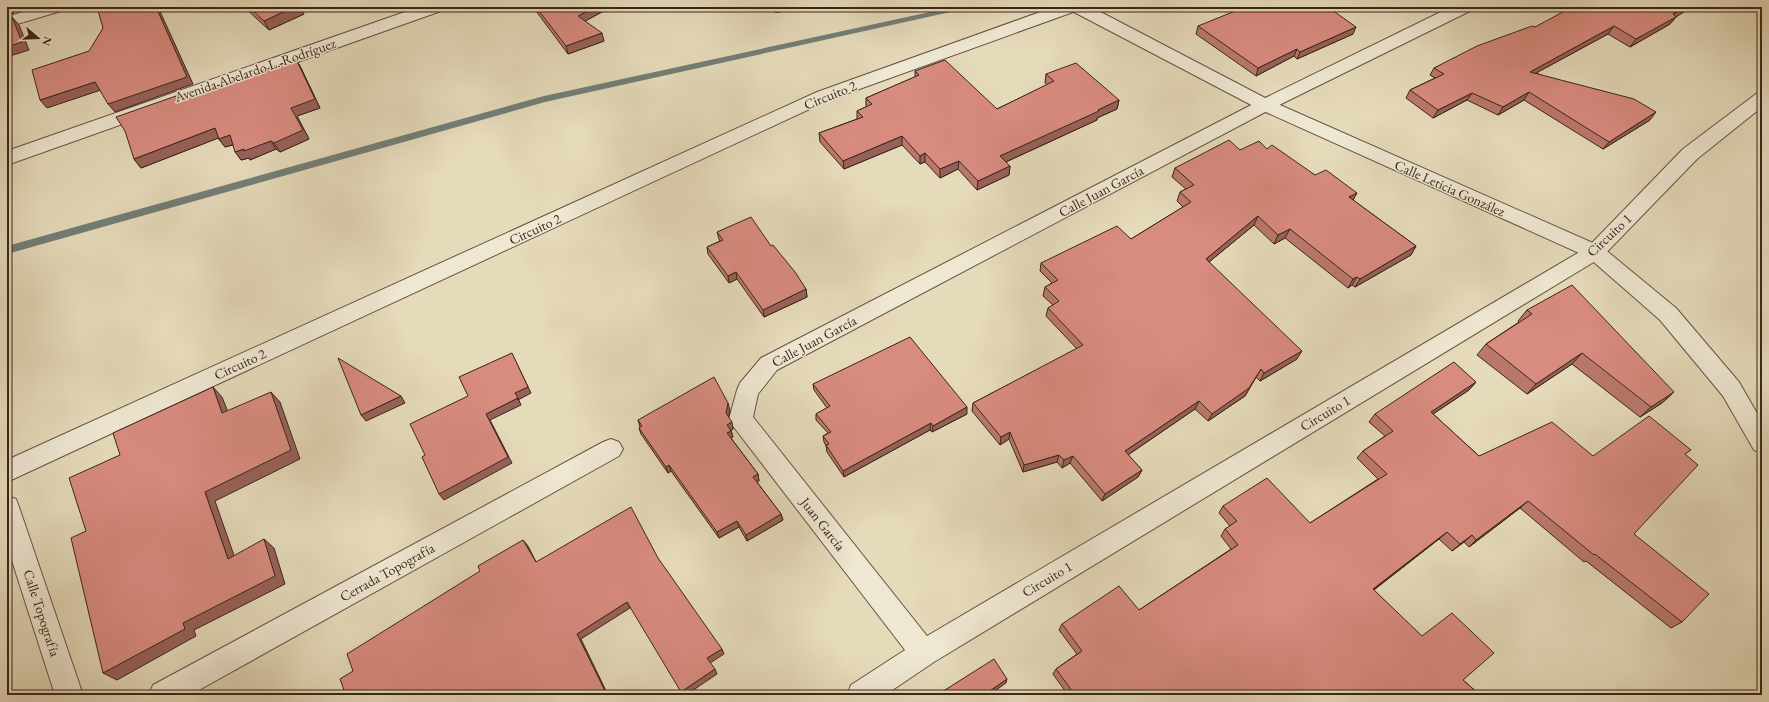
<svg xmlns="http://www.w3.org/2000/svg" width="1769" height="702" font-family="'EB Garamond',serif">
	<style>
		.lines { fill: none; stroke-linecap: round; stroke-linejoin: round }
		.stream { fill: #727e78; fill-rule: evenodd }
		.service-casing { stroke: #655243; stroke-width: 2 }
		.minor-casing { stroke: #655243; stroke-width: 2 }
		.tertiary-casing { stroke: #655243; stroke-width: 2 }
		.service { fill: #eee7d2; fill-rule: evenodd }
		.minor { fill: #eee7d2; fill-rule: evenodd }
		.tertiary { fill: #eee7d2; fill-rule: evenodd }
		.wall { fill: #ba786d; stroke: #3a251b }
		.shaded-wall { fill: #976159; stroke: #3a251b }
		.building { fill: #d88b7f; stroke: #3a251b }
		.labels { text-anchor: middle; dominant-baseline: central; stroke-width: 3; stroke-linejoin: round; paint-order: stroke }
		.street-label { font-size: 14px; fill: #3a251b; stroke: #eee7d2 }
	</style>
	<rect width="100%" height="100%" fill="#e5daba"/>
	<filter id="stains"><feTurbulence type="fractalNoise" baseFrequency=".005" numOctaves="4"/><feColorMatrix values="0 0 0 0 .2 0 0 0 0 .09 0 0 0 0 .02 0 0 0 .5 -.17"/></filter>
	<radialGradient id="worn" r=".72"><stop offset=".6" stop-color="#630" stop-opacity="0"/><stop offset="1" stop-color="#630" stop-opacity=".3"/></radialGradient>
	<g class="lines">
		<path class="stream" d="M 953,7 L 968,7 L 964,9 L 545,102 L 7,254 L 7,246 L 544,96 Z"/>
		<defs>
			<path id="service" d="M 773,7 L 795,7 L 793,9 L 777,12 L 773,11 L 771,9 Z"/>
			<path id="minor" d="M 38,7 L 63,7 L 61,11 L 7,27 L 7,17 Z
				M 419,7 L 443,7 L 441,11 L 7,165 L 7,151 Z
				M 1054,7 L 1078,7 L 1076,11 L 829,100 L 7,482 L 7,460 L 817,92 Z
				M 1451,7 L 1472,7 L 1470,11 L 1271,109 L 777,370 L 758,394 L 753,417 L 927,636 L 1588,247 L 1683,149 L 1756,94 L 1762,92 L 1762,107 L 1697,159 L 1602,257 L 934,662 L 885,695 L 847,695 L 851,685 L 905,650 L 733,426 L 729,419 L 737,390 L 740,383 L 761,358 L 1259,101 Z
				M 611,439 L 619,442 L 623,449 L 619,456 L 190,695 L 149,695 L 153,685 L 603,442 Z
				M 7,496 L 16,499 L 19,507 L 83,695 L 55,695 L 7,545 Z"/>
			<path id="tertiary" d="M 1070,7 L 1091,7 L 1271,101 L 1602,247 L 1676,308 L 1739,382 L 1762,422 L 1762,453 L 1754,450 L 1723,396 L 1660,320 L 1588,257 L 1259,109 L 1072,11 Z"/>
		</defs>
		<use href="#service" class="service-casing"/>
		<use href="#minor" class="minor-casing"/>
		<use href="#tertiary" class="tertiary-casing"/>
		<use href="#service" class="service"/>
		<use href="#minor" class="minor"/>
		<use href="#tertiary" class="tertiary"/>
	</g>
	<path class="wall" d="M 244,7 L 301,7 L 300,7 L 304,14 L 269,30 Z
		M 533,7 L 611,7 L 585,21 L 604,41 L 568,54 Z
		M 1676,17 L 1670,24 L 1630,47 L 1608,34 L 1536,73 L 1650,120 L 1603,149 L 1524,100 L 1498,115 L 1467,100 L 1433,118 L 1406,98 L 1410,90 L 1435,78 L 1430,75 L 1434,68 L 1535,27 Z
		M 1198,26 L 1353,34 L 1297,59 L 1294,56 L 1256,76 L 1196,34 Z
		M 296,59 L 301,68 L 320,108 L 297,116 L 309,139 L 280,152 L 276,149 L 250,160 L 249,158 L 241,160 L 233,145 L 225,147 L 218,138 L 141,168 L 134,159 L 196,93 Z
		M 915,71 L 997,109 L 1047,85 L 1045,83 L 1046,74 L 1119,100 L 1117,109 L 1097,118 L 1097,120 L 1006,162 L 1010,166 L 1009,175 L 977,190 L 958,169 L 940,178 L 925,162 L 920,164 L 902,145 L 844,169 L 820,142 L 819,133 L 857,119 L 857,111 L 866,107 L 866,98 L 915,77 Z
		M 1267,149 L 1315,175 L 1353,200 L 1416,246 L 1411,255 L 1355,287 L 1352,285 L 1348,288 L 1285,238 L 1274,244 L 1254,225 L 1209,262 L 1297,359 L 1260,381 L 1256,377 L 1245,396 L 1208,421 L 1195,409 L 1128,455 L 1142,470 L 1138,477 L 1102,501 L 1070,463 L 1062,468 L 1057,462 L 1023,472 L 1009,439 L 1000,445 L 972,411 L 973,403 L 1077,349 L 1046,316 L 1048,308 L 1053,305 L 1043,296 L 1045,287 L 1052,283 L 1040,271 L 1041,263 L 1131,239 L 1183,207 L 1177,201 L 1180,192 L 1186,189 L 1172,177 L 1175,168 L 1240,150 Z
		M 717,232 L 771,246 L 806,289 L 807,297 L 764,317 L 737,279 L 729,283 L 708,254 L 707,247 L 720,241 L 719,239 Z
		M 1527,310 L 1674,392 L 1662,403 L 1640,417 L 1572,364 L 1527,394 L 1477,355 L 1486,344 L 1519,322 L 1518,321 Z
		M 1476,382 L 1469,390 L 1433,414 L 1479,456 L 1593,456 L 1685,454 L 1634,534 L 1682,622 L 1671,628 L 1586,561 L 1584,562 L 1520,508 L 1469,547 L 1464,542 L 1452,551 L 1439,539 L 1374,590 L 1463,680 L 1480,695 L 1068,695 L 1053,674 L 1056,669 L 1077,654 L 1059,630 L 1062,624 L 1139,610 L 1231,549 L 1221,536 L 1225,529 L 1230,526 L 1219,513 L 1223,506 L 1310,523 L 1378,479 L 1357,458 L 1363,451 L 1385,436 L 1369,422 L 1375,414 Z
		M 813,384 L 967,414 L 932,432 L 930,430 L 844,477 L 827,452 L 826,446 L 824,442 L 823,436 L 828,433 L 816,420 L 816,414 L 827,408 L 814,390 Z
		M 730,410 L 728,417 L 733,429 L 731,430 L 733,437 L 731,438 L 758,474 L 759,481 L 757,482 L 781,514 L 783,520 L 747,541 L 739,527 L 719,538 L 671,471 L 668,473 L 641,434 L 639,428 L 640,427 L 638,420 Z"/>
	<path class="shaded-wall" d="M 7,7 L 11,7 L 14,13 L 7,16 Z
		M 156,7 L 158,7 L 193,84 L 115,112 L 108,104 Z
		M 294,7 L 301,7 L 300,7 L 304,14 L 269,30 L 264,21 Z
		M 595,7 L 611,7 L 580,24 L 578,16 Z
		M 1685,7 L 1692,7 L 1676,17 L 1670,24 L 1630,47 L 1636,39 L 1673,14 Z
		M 12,17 L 19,25 L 29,50 L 7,57 L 7,47 Z
		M 1614,26 L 1608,34 L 1525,79 L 1530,72 Z
		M 1356,27 L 1353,34 L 1297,59 L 1300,52 Z
		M 602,33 L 604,41 L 568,54 L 566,46 Z
		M 1297,49 L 1294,56 L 1256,76 L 1258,68 Z
		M 296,59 L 301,68 L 320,108 L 297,116 L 309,139 L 280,152 L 274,143 L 291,108 Z
		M 95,82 L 101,90 L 47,108 L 40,100 Z
		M 1529,92 L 1524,100 L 1498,115 L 1503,107 Z
		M 1472,93 L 1467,100 L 1433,118 L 1438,110 Z
		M 1119,100 L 1117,109 L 1097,118 L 1097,120 L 999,165 L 1000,156 Z
		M 1656,112 L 1650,120 L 1603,149 L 1609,142 Z
		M 215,128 L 221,137 L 141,168 L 134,159 Z
		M 230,135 L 236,144 L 225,147 L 219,139 Z
		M 902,136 L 902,145 L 844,169 L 843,161 Z
		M 271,141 L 276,149 L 250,160 L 249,158 L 241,160 L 235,152 Z
		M 925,153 L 925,162 L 920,164 L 920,156 Z
		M 959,161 L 958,169 L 940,178 L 940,169 Z
		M 1010,166 L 1009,175 L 977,190 L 978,181 Z
		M 1357,193 L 1352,202 L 1349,197 Z
		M 1258,216 L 1254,225 L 1203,267 L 1206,259 Z
		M 1290,229 L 1285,238 L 1274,244 L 1278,235 Z
		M 1416,246 L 1411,255 L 1355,287 L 1360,279 Z
		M 736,272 L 737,279 L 729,283 L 728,276 Z
		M 1357,277 L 1352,285 L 1348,288 L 1353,279 Z
		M 806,289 L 807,297 L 764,317 L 763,310 Z
		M 1302,351 L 1297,359 L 1260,381 L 1264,373 Z
		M 1582,353 L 1572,364 L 1527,394 L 1536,384 Z
		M 515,360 L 531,393 L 518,400 L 515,393 Z
		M 1261,369 L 1245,396 L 1208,421 L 1212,414 Z
		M 1476,382 L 1469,390 L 1424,420 L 1431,412 Z
		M 213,387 L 222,397 L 232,422 L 222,413 Z
		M 271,392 L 280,402 L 300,459 L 215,501 L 238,567 L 228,559 L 205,492 Z
		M 1674,392 L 1662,403 L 1640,417 L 1651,407 Z
		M 401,396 L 405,403 L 366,421 L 361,415 Z
		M 518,398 L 521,405 L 490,420 L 512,463 L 444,500 L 439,494 L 486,414 Z
		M 1199,401 L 1195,409 L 1122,459 L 1125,451 Z
		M 728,403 L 730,410 L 728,420 L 726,413 Z
		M 967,407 L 967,414 L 932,432 L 933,426 Z
		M 732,422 L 733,429 L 729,431 L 727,425 Z
		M 931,423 L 930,430 L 844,477 L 843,471 Z
		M 731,431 L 733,437 L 729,439 L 727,433 Z
		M 1010,432 L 1009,439 L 1000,445 L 1001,437 Z
		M 1059,455 L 1057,462 L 1023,472 L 1024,465 Z
		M 1073,456 L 1070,463 L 1062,468 L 1064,460 Z
		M 669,465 L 671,471 L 668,473 L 666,467 Z
		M 1142,470 L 1138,477 L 1102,501 L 1105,494 Z
		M 758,474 L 759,481 L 754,483 L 753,477 Z
		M 1528,501 L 1520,508 L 1469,547 L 1476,540 Z
		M 781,514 L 783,520 L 747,541 L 746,535 Z
		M 737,521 L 739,527 L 719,538 L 717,532 Z
		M 1447,532 L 1439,539 L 1367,595 L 1373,589 Z
		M 1472,535 L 1464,542 L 1452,551 L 1460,544 Z
		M 264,539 L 274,548 L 285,584 L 194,630 L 196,636 L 117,680 L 103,673 L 183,623 Z
		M 523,540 L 528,546 L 539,568 L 536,562 Z
		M 627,602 L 630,608 L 581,639 L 608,695 L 607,695 L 577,634 Z
		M 722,649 L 724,654 L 710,663 L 707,658 Z
		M 715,669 L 717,674 L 686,695 L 683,695 L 681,692 Z
		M 1007,679 L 1006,683 L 989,695 L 984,695 Z"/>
	<path class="building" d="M 97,7 L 156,7 L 187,77 L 108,104 L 95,82 L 40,100 L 32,70 L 89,51 L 103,28 Z
		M 249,7 L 294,7 L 264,21 Z
		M 536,7 L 595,7 L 578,16 L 602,33 L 566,46 Z
		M 1245,7 L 1328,7 L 1356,27 L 1300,52 L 1297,49 L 1258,68 L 1198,26 Z
		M 1572,7 L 1685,7 L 1673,14 L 1676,17 L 1636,39 L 1614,26 L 1530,72 L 1634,99 L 1656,112 L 1609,142 L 1529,92 L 1503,107 L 1472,93 L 1438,110 L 1410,90 L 1444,74 L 1434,68 L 1477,46 L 1532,26 L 1535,27 Z
		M 12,17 L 22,42 L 7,47 L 7,19 Z
		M 296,59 L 315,99 L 291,108 L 303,130 L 274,143 L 271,141 L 244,151 L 244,149 L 235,152 L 230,135 L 219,139 L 215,128 L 134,159 L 125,131 L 116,117 L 193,90 L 195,94 Z
		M 945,60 L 997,109 L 1054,81 L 1046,74 L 1076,63 L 1119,100 L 1098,110 L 1099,111 L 1000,156 L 1010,166 L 978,181 L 959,161 L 940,169 L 925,153 L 920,156 L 902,136 L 843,161 L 819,133 L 863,117 L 857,111 L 872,104 L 866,98 L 919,75 L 915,71 Z
		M 1229,140 L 1240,150 L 1259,141 L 1267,149 L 1272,145 L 1315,175 L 1326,170 L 1357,193 L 1349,197 L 1416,246 L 1360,279 L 1357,277 L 1353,279 L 1290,229 L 1278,235 L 1258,216 L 1206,259 L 1302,351 L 1264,373 L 1261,369 L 1249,388 L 1212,414 L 1199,401 L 1125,451 L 1142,470 L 1105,494 L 1073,456 L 1064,460 L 1059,455 L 1024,465 L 1010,432 L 1001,437 L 973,403 L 1083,345 L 1048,308 L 1059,301 L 1045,287 L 1058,280 L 1041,263 L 1117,226 L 1131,239 L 1191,202 L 1180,192 L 1194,185 L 1175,168 Z
		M 751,217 L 771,246 L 773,245 L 795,272 L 806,289 L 763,310 L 736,272 L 728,276 L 707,247 L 723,240 L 717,232 Z
		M 1572,285 L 1674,392 L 1651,407 L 1582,353 L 1536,384 L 1486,344 L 1532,314 L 1527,310 Z
		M 910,337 L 967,407 L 933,426 L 931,423 L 843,471 L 826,445 L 829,444 L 823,436 L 831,432 L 816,414 L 830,406 L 813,384 Z
		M 512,353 L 528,387 L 515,393 L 518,398 L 486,414 L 508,457 L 439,494 L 422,457 L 425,455 L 410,424 L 468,396 L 459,377 Z
		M 338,358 L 401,396 L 361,415 Z
		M 1454,362 L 1476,382 L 1431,412 L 1479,456 L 1552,422 L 1593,456 L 1649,416 L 1691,450 L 1685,454 L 1698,465 L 1634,534 L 1709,594 L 1682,622 L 1595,554 L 1594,555 L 1528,501 L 1476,540 L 1472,535 L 1460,544 L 1447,532 L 1373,589 L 1422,636 L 1452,613 L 1494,653 L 1463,680 L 1480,695 L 1075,695 L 1056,669 L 1082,651 L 1062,624 L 1119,586 L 1139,610 L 1238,545 L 1225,529 L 1237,521 L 1223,506 L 1267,478 L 1310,523 L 1387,474 L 1363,451 L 1393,431 L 1375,414 Z
		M 714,377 L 728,403 L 726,413 L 732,422 L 727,425 L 731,431 L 727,433 L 758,474 L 753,477 L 781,514 L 746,535 L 737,521 L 717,532 L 669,465 L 666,467 L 639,428 L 642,426 L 638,420 Z
		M 213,387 L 222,413 L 271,392 L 291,450 L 205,492 L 228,559 L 264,539 L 275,576 L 183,623 L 185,629 L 103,673 L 71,538 L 86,531 L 69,478 L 120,455 L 113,433 Z
		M 631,507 L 658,558 L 722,649 L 707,658 L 715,669 L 681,692 L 627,602 L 577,634 L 607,695 L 336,695 L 344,690 L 340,679 L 353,671 L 347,654 L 480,571 L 478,566 L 523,540 L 536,562 Z
		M 994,659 L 1007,679 L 984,695 L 937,695 Z"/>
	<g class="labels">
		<g class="street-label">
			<text transform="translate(255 70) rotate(-19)">Avenida Abelardo L. Rodríguez</text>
			<text transform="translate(830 95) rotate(-22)">Circuito 2</text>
			<text transform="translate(1450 188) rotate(24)">Calle Leticia González</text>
			<text transform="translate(1101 191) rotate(-28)">Calle Juan García</text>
			<text transform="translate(535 229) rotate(-25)">Circuito 2</text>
			<text transform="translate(1609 235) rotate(-43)">Circuito 1</text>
			<text transform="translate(814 341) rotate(-28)">Calle Juan García</text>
			<text transform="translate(240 364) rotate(-25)">Circuito 2</text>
			<text transform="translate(1325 413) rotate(-31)">Circuito 1</text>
			<text transform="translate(823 524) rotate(52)">Juan García</text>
			<text transform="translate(387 572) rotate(-29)">Cerrada Topografía</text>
			<text transform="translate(1047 579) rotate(-31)">Circuito 1</text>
			<text transform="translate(42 613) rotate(72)">Calle Topografía</text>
		</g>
	</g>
	<rect width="1769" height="702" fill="none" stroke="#e5daba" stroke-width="24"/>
	<rect x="8" y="8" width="1753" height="686" fill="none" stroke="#3a251b" stroke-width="2"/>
	<rect x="12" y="12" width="1745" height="678" fill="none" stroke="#3a251b"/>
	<g transform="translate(38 38) rotate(109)" stroke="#eee7d2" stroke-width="3" paint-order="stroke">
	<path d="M0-3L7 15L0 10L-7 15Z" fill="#3a251b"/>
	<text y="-6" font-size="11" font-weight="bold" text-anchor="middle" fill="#3a251b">N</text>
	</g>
	<rect width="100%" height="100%" filter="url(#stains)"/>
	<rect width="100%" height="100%" fill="url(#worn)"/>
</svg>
